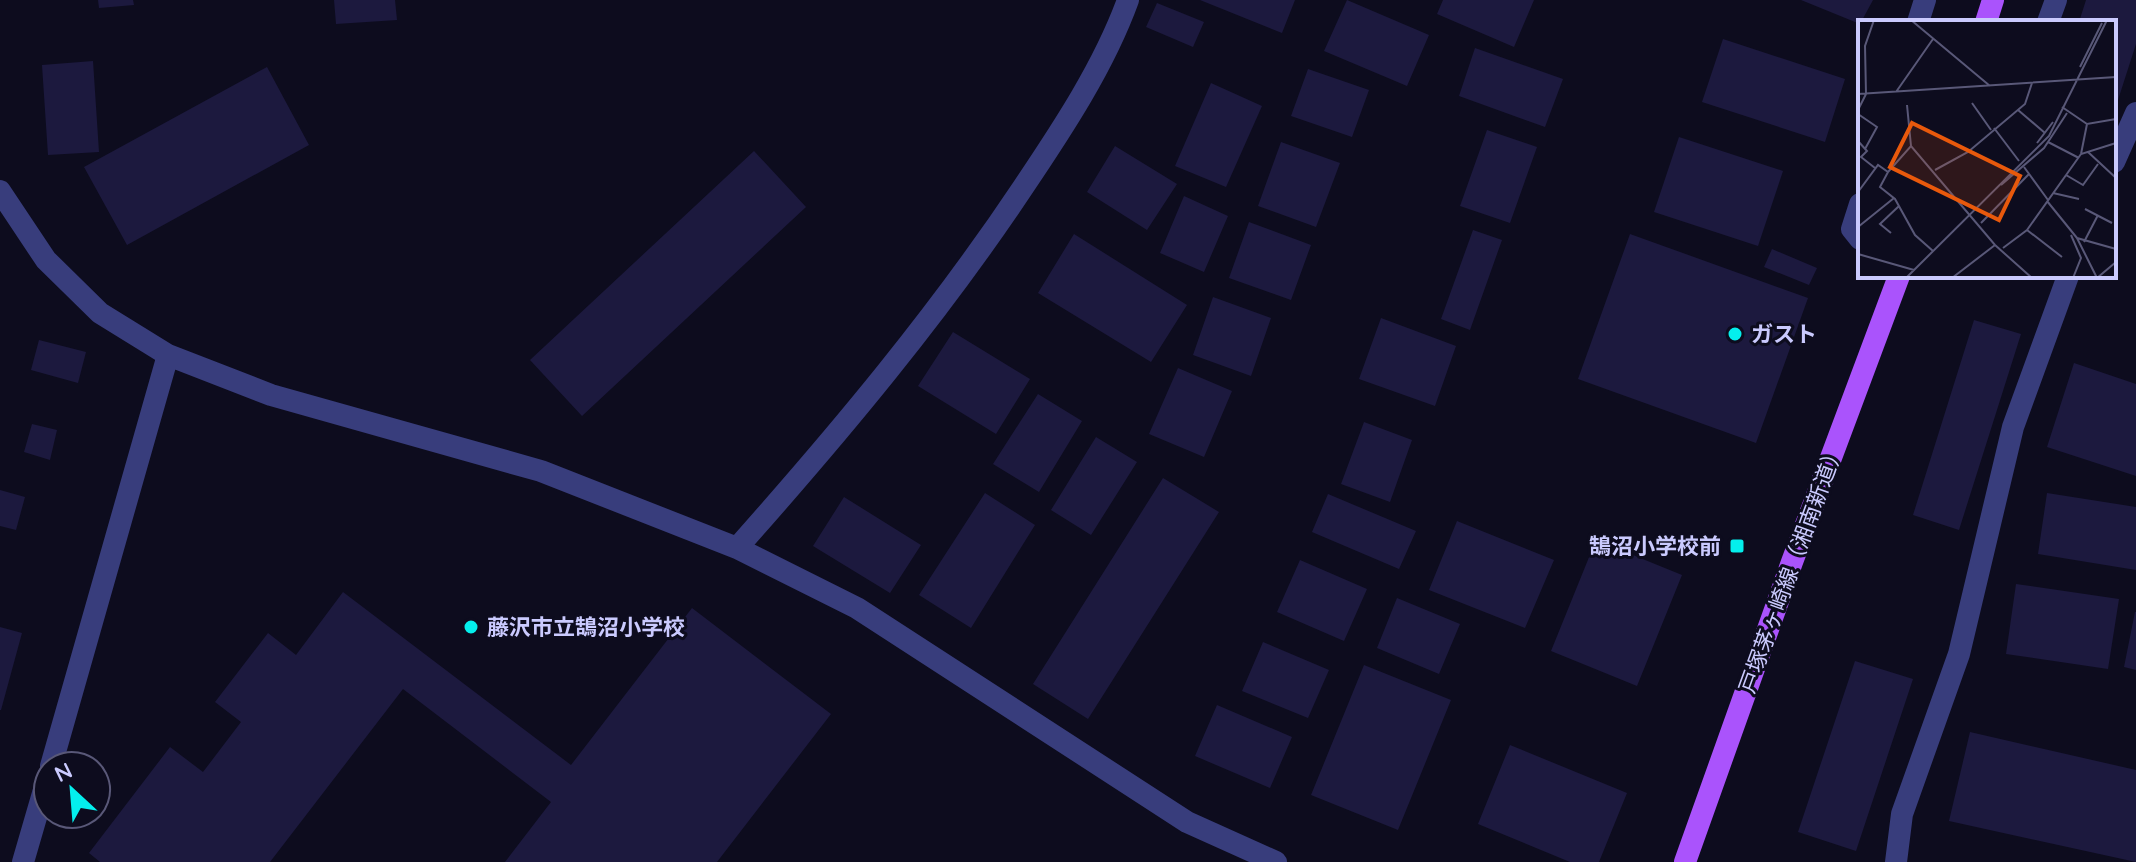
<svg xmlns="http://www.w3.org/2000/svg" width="2136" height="862" font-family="Quicksand,'Noto Sans JP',sans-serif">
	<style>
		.building { fill: #1c193e }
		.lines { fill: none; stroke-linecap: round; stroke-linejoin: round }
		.minor { stroke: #383d7c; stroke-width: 22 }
		.primary { stroke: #aa53fc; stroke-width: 22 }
		.poi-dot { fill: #04efed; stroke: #0d0c1e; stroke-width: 3 }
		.labels { text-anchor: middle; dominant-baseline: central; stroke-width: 6; stroke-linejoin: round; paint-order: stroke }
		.poi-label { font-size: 22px; font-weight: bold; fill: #cacafe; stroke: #0d0c1e; text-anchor: start }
		.street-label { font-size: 22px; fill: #cacafe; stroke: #0d0c1e }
		.inset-road { fill: none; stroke: #595878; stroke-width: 2 }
		.view { fill: #e8590c; fill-opacity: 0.15; stroke: #e8590c; stroke-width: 4 }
		.inset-edge { fill: none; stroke: #cacafe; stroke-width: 4 }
	</style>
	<rect width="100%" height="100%" fill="#0d0c1e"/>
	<path class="building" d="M 98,0 L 133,0 L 134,5 L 99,8 Z
		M 334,0 L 395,0 L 397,20 L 336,24 Z
		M 1200,0 L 1295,0 L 1282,33 Z
		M 1347,0 L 1429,35 L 1407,86 L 1324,51 Z
		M 1443,0 L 1534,0 L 1514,47 L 1437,14 Z
		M 1801,0 L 1873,0 L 1860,24 Z
		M 2086,0 L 2136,0 L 2136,44 L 2118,100 L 2114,99 L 2114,22 L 2079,22 Z
		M 1157,3 L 1204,22 L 1193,47 L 1146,27 Z
		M 1723,39 L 1845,79 L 1825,142 L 1702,102 Z
		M 1475,48 L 1563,79 L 1545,127 L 1459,96 Z
		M 93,61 L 99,152 L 48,155 L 42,65 Z
		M 267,67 L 309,145 L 127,245 L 84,167 Z
		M 1308,69 L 1369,90 L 1352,137 L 1291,116 Z
		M 1211,83 L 1262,106 L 1226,187 L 1175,166 Z
		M 1487,130 L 1537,147 L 1510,223 L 1460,206 Z
		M 1679,137 L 1783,171 L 1758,246 L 1654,212 Z
		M 1281,142 L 1340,163 L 1316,227 L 1258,206 Z
		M 1115,146 L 1177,184 L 1147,230 L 1087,192 Z
		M 754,151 L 806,207 L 582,416 L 530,360 Z
		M 1184,196 L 1228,216 L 1204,272 L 1160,253 Z
		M 1249,222 L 1311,245 L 1291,300 L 1229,278 Z
		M 1473,230 L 1502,240 L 1470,330 L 1441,319 Z
		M 1074,234 L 1187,305 L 1151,362 L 1038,293 Z
		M 1630,234 L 1808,298 L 1756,443 L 1578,379 Z
		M 1772,249 L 1817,268 L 1809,285 L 1764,267 Z
		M 1213,297 L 1271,318 L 1251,376 L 1193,355 Z
		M 1381,318 L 1456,346 L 1435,406 L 1359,379 Z
		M 1974,320 L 2021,334 L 1959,530 L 1913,515 Z
		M 953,332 L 1030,379 L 996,434 L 918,386 Z
		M 39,340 L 86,352 L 78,383 L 31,370 Z
		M 2074,363 L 2136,384 L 2136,476 L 2047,447 Z
		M 1178,368 L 1232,391 L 1204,457 L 1149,434 Z
		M 1038,394 L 1082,421 L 1039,492 L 993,464 Z
		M 1364,422 L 1412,440 L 1390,502 L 1341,484 Z
		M 32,424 L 57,430 L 50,460 L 24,452 Z
		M 1096,437 L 1137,462 L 1091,535 L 1051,510 Z
		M 1163,478 L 1219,512 L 1088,719 L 1033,684 Z
		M 0,490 L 25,497 L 16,530 L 0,526 Z
		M 985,493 L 1035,525 L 971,628 L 919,595 Z
		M 2047,493 L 2136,507 L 2136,570 L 2038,554 Z
		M 1328,494 L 1416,531 L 1399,569 L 1312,532 Z
		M 844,497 L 921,545 L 890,593 L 813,546 Z
		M 1457,521 L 1554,560 L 1525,628 L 1429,590 Z
		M 1596,540 L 1682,575 L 1637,686 L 1551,651 Z
		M 1300,560 L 1367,589 L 1344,641 L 1277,612 Z
		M 2016,584 L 2119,599 L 2108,669 L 2006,654 Z
		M 343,592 L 571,765 L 692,608 L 831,714 L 717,862 L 505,862 L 551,802 L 403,689 L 270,862 L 100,862 L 89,853 L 170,747 L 203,772 L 241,722 L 215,702 L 268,633 L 296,655 Z
		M 1397,598 L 1460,624 L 1439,674 L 1377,648 Z
		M 2135,612 L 2136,612 L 2136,670 L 2124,667 Z
		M 0,627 L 22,633 L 1,710 L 0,710 Z
		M 1263,642 L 1329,670 L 1308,718 L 1242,691 Z
		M 1855,661 L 1913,679 L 1856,851 L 1798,832 Z
		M 1364,665 L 1451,700 L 1398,830 L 1311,795 Z
		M 1217,705 L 1292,737 L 1270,788 L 1195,756 Z
		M 1970,732 L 2136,770 L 2136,862 L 1949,821 Z
		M 1510,745 L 1627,793 L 1599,862 L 1570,862 L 1478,824 Z"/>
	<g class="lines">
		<path class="minor" d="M 1918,22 L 1925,0
			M 2048,22 L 2056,0
			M 2114,162 L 2136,113
			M 0,191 L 46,260 L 100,313 L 168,355
			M 1860,204 L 1852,229 L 1860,239
			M 737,548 C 840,432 938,315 1024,186 C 1063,128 1104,66 1128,0
			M 51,766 L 168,355 L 271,395 L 541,471 L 737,548 L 857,608 L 1187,822 L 1276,862
			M 23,862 L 48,776
			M 1896,862 L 1902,814 L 1959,654 L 2013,427 L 2068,276"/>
		<path class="primary" d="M 1986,22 L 1993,0
			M 1685,862 L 1792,562 L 1899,276"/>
	</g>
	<g class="poi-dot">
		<circle cx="1735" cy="334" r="8"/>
		<rect x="1729" y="538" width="16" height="16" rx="4"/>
		<circle cx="471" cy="627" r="8"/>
	</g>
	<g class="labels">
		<g class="poi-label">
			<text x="1751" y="334">ガスト</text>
			<text x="1721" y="546" text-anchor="end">鵠沼小学校前</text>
			<text x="487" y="627">藤沢市立鵠沼小学校</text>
		</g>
		<g class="street-label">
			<text transform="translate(1791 568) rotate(-70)">戸塚茅ヶ崎線（湘南新道）</text>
		</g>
	</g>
	<g transform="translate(1858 20)">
		<rect width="258" height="258" fill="#0d0c1e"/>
		<path class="inset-road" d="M 53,0 L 132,66M 222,47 L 244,3M 38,72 L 75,19M 0,74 L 258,57M 114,83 L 133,110M 49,85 L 53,126M 204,87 L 229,104 L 258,99M 0,90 L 8,74 L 7,26 L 16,0M 160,90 L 187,113M 0,94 L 19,107 L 7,129M 136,108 L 161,141M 0,121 L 9,131 L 3,137 L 17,148M 190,122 L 221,138M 179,123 L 195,102M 230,132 L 258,158M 223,134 L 229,104M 166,147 L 190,180M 77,150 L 110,132 L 167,84 L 174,63M 30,152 L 53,126 L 137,225 L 174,258M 208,155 L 225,165 L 240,144M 143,165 L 186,128 L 209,93M 0,172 L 20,145 L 30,152 L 22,167 L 37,179 L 57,215 L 75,231M 195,173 L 221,179M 189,181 L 219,218 L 258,229M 227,189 L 254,203M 123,203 L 171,154M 0,207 L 36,178M 169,210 L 204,237M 33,213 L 22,204 L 41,186M 213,215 L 223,238 L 215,258M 219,218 L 239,258M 226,222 L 240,195M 145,228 L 169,210 L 223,134 L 258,123M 0,234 L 56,250M 48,258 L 191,116 L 249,0M 94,258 L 137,225M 239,258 L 258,242"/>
		<path class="view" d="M 54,103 L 162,156 L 141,200 L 32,147 Z"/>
		<rect width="258" height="258" class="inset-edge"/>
	</g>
	<g transform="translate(72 790) rotate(334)"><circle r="38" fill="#0d0c1e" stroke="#595878" stroke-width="2"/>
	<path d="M0-6L14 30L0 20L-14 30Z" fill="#04efed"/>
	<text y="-12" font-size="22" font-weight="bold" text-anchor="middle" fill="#cacafe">N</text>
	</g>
</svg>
